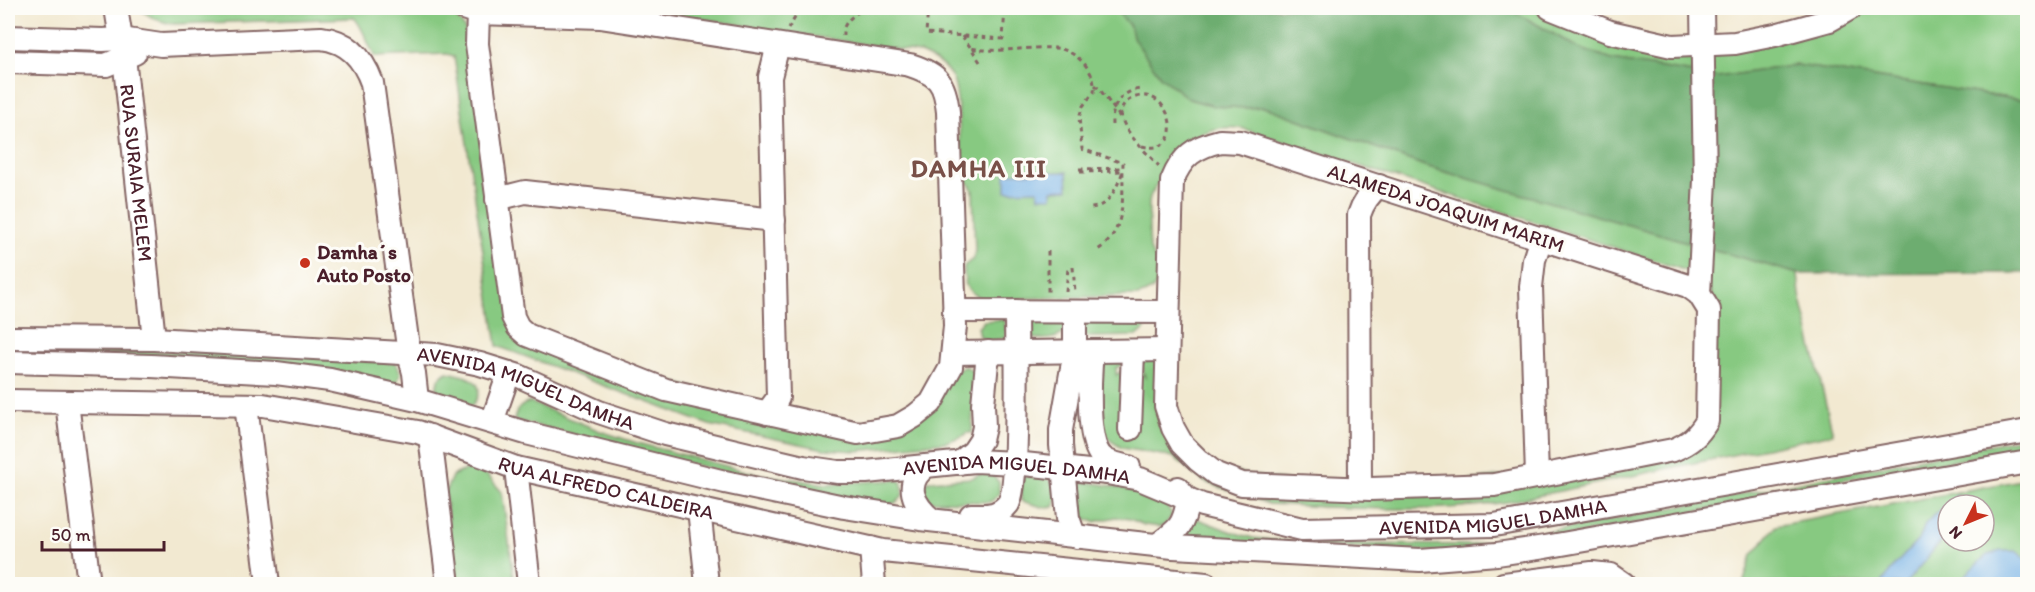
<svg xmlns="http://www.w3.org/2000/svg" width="2035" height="592" font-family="Itim,sans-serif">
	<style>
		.green { fill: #87c981; stroke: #687456; stroke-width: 1.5; fill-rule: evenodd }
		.forest { fill: #6dad6f; stroke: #5c664d; stroke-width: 1.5 }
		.water { fill: #75b1e6; stroke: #606888; stroke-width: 1.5 }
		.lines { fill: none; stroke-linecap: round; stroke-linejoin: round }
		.minor-casing { stroke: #856665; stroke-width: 26 }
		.path { stroke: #856665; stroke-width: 3; stroke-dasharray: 4.5 4.5; stroke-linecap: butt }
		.minor { stroke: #fff; stroke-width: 22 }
		.poi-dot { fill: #c8321e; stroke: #fdfcf7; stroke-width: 2 }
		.labels { text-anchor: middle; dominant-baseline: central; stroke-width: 6; stroke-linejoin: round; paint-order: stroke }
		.street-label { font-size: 20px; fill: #4a1f2b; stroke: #fdfcf7 }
		.poi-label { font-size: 20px; font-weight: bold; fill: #4a1f2b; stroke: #fdfcf7; text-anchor: start }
		.district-label { font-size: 26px; font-weight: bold; letter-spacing: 1.5px; fill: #795048; stroke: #fdfcf7 }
	</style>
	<rect width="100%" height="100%" fill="#fdfcf7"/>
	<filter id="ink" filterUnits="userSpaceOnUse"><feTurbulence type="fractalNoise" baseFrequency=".0167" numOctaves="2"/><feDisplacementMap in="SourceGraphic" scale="12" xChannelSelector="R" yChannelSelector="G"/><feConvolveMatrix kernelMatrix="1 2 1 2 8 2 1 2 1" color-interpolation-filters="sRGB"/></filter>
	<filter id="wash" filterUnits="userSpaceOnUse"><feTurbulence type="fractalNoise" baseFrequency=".008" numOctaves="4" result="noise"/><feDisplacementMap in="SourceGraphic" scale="24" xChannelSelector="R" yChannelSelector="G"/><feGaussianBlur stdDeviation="1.35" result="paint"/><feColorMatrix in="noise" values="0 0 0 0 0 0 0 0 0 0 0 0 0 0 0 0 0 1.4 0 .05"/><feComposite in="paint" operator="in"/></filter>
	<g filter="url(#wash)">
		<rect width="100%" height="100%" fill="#f2e9d1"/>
		<path class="green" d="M 139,8 L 443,12 C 456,16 461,20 466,32 L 522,339 L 871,438 L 961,368 L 966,366 L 974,373 L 972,433 L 967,433 L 965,435 L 946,442 L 856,451 L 824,449 L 709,425 L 497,346 L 454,56 L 447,54 L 375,57 C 369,47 361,23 354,18 L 174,24 C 160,22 150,18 139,8 Z
			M 631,8 L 1114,8 L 1130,26 L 1134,39 L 1160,76 L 1189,99 L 1214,106 L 1245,108 L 1263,107 L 1271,109 L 1425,166 L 1798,274 L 1800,295 L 1833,434 L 1508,502 C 1428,514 1349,508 1269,504 L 1205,482 L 1173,457 L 1122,448 L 1111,441 L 1101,430 L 1099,430 L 1101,369 C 1108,361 1111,361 1121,360 L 1123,364 L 1116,368 L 1116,375 L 1126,369 L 1138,370 L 1145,377 L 1141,362 L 1157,359 L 1191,464 L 1364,495 L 1693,450 L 1716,304 C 1710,289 1701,278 1687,271 L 1241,128 C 1200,124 1185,141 1165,174 C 1160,181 1153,189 1150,197 C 1148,204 1149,239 1150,248 C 1151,258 1163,261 1160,276 C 1159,287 1147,294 1137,296 L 983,299 C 965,291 964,285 964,266 L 974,258 L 975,253 L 973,192 C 971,183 963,179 961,171 C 960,151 960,93 952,78 C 946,66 933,58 920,53 Z
			M 1508,8 L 1540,8 L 1658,50 L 1853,16 L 1868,8 L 2027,8 L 2027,101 L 1797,65 L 1718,77 L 1612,60 L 1578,48 Z
			M 1005,319 L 1006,338 L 989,341 L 980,337 L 978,328 L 984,321 Z
			M 1034,319 L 1064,320 L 1066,331 C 1058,340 1040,341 1030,337 L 1028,328 Z
			M 1085,321 L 1145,322 L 1145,329 L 1137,336 L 1090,337 L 1085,336 Z
			M 8,349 L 259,353 L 396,363 L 401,373 L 397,382 L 391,388 L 8,359 Z
			M 447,372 C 469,376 490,382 472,406 L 437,395 C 436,384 437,378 447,372 Z
			M 530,402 L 600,431 L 637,443 L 757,474 L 826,484 L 895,480 L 901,481 C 913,514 869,504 851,503 L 514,420 C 516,410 520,405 530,402 Z
			M 2027,437 L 2027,449 L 1888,471 L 1827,483 L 1762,499 L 1477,553 L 1179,540 L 1194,519 L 1198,519 L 1232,532 L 1253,538 L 1312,544 L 1472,545 L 1596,523 Z
			M 469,468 L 487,475 L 502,492 L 515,584 L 456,584 L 445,493 L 452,476 Z
			M 984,472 L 989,472 L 999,482 L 999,495 L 990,502 L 930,501 L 923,492 L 924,486 L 928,481 L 972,478 Z
			M 1026,476 C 1041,477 1053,475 1056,493 C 1056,499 1057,502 1054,507 L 1046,508 L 1021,501 L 1022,477 Z
			M 2027,479 L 2027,584 L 1743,584 L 1752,555 L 1776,526 ZM 1948,505 L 1984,505 L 1984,541 L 1948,541 Z
			M 1080,482 C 1100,483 1148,491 1164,503 C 1168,506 1170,511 1172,515 L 1166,524 L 1160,527 L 1144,525 L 1130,519 L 1116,517 L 1094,522 L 1085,518 L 1075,508 L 1073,483 Z"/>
		<path class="forest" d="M 1114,8 L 1508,8 L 1578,48 L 1612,60 L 1718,77 L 1797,65 L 2027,101 L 2027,273 L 1798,274 L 1425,166 L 1271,109 L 1263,107 L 1245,108 L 1214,106 L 1189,99 L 1160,76 L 1134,39 L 1130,26 Z"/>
		<path class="water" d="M 1067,172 L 1068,189 L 1052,190 L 1052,197 L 1039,197 L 1038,190 L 1006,191 L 1006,173 Z
			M 1957,495 L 1959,505 L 1948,505 L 1948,533 L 1905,584 L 1882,584 L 1883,581 L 1895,565 L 1920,538 L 1925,524 Z
			M 2001,551 L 2016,551 L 2027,560 L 2027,584 L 1956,584 L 1987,555 Z"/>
	</g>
	<g filter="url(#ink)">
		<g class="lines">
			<defs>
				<g id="minor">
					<path id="s1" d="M 116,8 L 124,57 L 154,339"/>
					<path d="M 463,8 L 478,13 L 600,17 L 910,65 C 938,74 945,82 948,112 L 955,326 L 951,367 L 931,403 L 915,416 L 898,426 L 858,433 L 666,390 L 527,335 L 518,327 L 513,317 L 477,44 L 478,13"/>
					<path d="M 1550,8 L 1610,32 L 1672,46 L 1735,43 L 1775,35 L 1830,20 L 1851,8"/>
					<path d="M 8,37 L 103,40 L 121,39 L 161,45 L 321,38 C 348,41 363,58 372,83 L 409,354 L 414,373 L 417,400"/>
					<path d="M 8,62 L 106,65 L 135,53"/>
					<path d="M 1220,141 L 1240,142 L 1688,286 L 1699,294 L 1709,310 L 1707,421 C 1698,436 1690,443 1673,450 L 1494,485 L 1370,489 L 1242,484 L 1216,474 L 1198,460 L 1182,444 L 1173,428 L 1166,406 L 1172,181 C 1182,156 1195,147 1220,141 Z"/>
					<path d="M 497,199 L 525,192 L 774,220"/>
					<path d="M 1699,294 L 1705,180 L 1702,8"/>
					<path d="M 954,311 L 1168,312"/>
					<path d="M 1075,312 L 1075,351 L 1061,430 L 1061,445 L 1068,518 L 1073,532 L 1077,537"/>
					<path id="s2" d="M 8,338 L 154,339 L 437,355 L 480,364 L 519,376 L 599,412 L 665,434 L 803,467 L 838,472 L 866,472 L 975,461 L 1015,463 L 1107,473 L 1140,479 L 1202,505 L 1302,529 L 1494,525 L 2028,431"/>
					<path d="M 1092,351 C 1090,374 1085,443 1103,458 C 1109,463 1121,465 1129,467"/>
					<path d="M 953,353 L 1167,350"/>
					<path d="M 8,362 L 151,366 L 276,373 L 330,380 L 417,400 L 526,433 L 725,482 L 844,507 L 920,519 L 1173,547 L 1420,560 L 1497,554 L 1545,547 L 2028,462"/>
					<path id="s3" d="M 8,401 L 263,405 L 418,432 L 516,468 L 883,551 L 1206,584"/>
					<path d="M 67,402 L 89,584"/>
					<path d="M 246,405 L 268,584"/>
					<path d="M 767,413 L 778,398 L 770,77 L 778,45"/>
					<path d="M 492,422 L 509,373"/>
					<path d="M 1130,429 L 1133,351"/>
					<path d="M 430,436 L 448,584"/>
					<path d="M 959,463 L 973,452 L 981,440 L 984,427 L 983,404 L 988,352"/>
					<path d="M 926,466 C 903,484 913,504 932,520"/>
					<path d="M 516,468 L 529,584"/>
					<path d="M 1537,477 L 1531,287 L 1534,260 L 1541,238"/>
					<path d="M 1360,488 L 1359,215 C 1363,202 1369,194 1379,186"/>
					<path d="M 699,509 L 707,584"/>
					<path d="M 971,515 C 986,515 998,517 1008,504 C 1020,488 1016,341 1016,311"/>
					<path d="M 1157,545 C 1178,530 1184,526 1188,500 L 1178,488"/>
					<path d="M 871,548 L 874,584"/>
					<path d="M 1504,584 L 1592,573 L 1611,575 L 1624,584"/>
				</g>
			</defs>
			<use href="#minor" class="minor-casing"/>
			<path class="path" d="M 904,8 L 928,9
				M 928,8 L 926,33 L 1003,39 L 1005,8
				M 788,29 L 801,8
				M 843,36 C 842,21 854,16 863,8
				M 962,36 L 971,48
				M 980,62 L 971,48 C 998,54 1027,46 1055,48 C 1075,49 1097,71 1094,92 L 1083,106 L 1079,117 L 1082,149 L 1123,163 C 1122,195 1128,232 1096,251
				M 1095,85 L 1101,91 L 1120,117
				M 1112,125 C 1111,107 1121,91 1140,89
				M 1142,146 C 1188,158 1172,86 1136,97 C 1096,110 1148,153 1159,166
				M 1079,169 L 1123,168
				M 1080,172 L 1123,171 C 1117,187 1109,208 1089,208
				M 1048,251 L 1048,292
				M 1073,267 L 1075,292
				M 1066,292 L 1068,267
				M 2026,539 L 2028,541"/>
			<use href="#minor" class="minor"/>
		</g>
	</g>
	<circle class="poi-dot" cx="305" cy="263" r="6"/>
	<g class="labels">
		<g class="street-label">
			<text stroke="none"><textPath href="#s1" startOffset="166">RUA SURAIA MELEM</textPath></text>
			<text transform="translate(1446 208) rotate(18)">ALAMEDA JOAQUIM MARIM</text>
			<text stroke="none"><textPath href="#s2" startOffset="524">AVENIDA MIGUEL DAMHA</textPath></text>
			<text stroke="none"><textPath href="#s2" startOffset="1028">AVENIDA MIGUEL DAMHA</textPath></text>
			<text stroke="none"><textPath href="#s3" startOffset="609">RUA ALFREDO CALDEIRA</textPath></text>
			<text stroke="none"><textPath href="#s2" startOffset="1514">AVENIDA MIGUEL DAMHA</textPath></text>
		</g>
		<g class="poi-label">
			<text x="317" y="252">Damha´s<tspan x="317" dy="23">Auto Posto</tspan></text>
		</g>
		<g class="district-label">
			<text x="979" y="168">DAMHA III</text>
		</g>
	</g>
	<rect width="2035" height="592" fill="none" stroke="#fdfcf7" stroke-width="30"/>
	<g transform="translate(1966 523) rotate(227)"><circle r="28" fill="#fdfcf7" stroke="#b5a4a5" stroke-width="1.5"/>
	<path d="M0-4.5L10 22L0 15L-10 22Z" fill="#c8321e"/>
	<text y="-9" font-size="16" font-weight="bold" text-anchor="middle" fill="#4a1f2b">N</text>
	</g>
	<path d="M42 541v9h122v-9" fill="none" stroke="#4a1f2b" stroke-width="3"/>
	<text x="51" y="541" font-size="18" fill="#4a1f2b" stroke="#fdfcf7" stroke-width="4.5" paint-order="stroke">50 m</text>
</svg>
